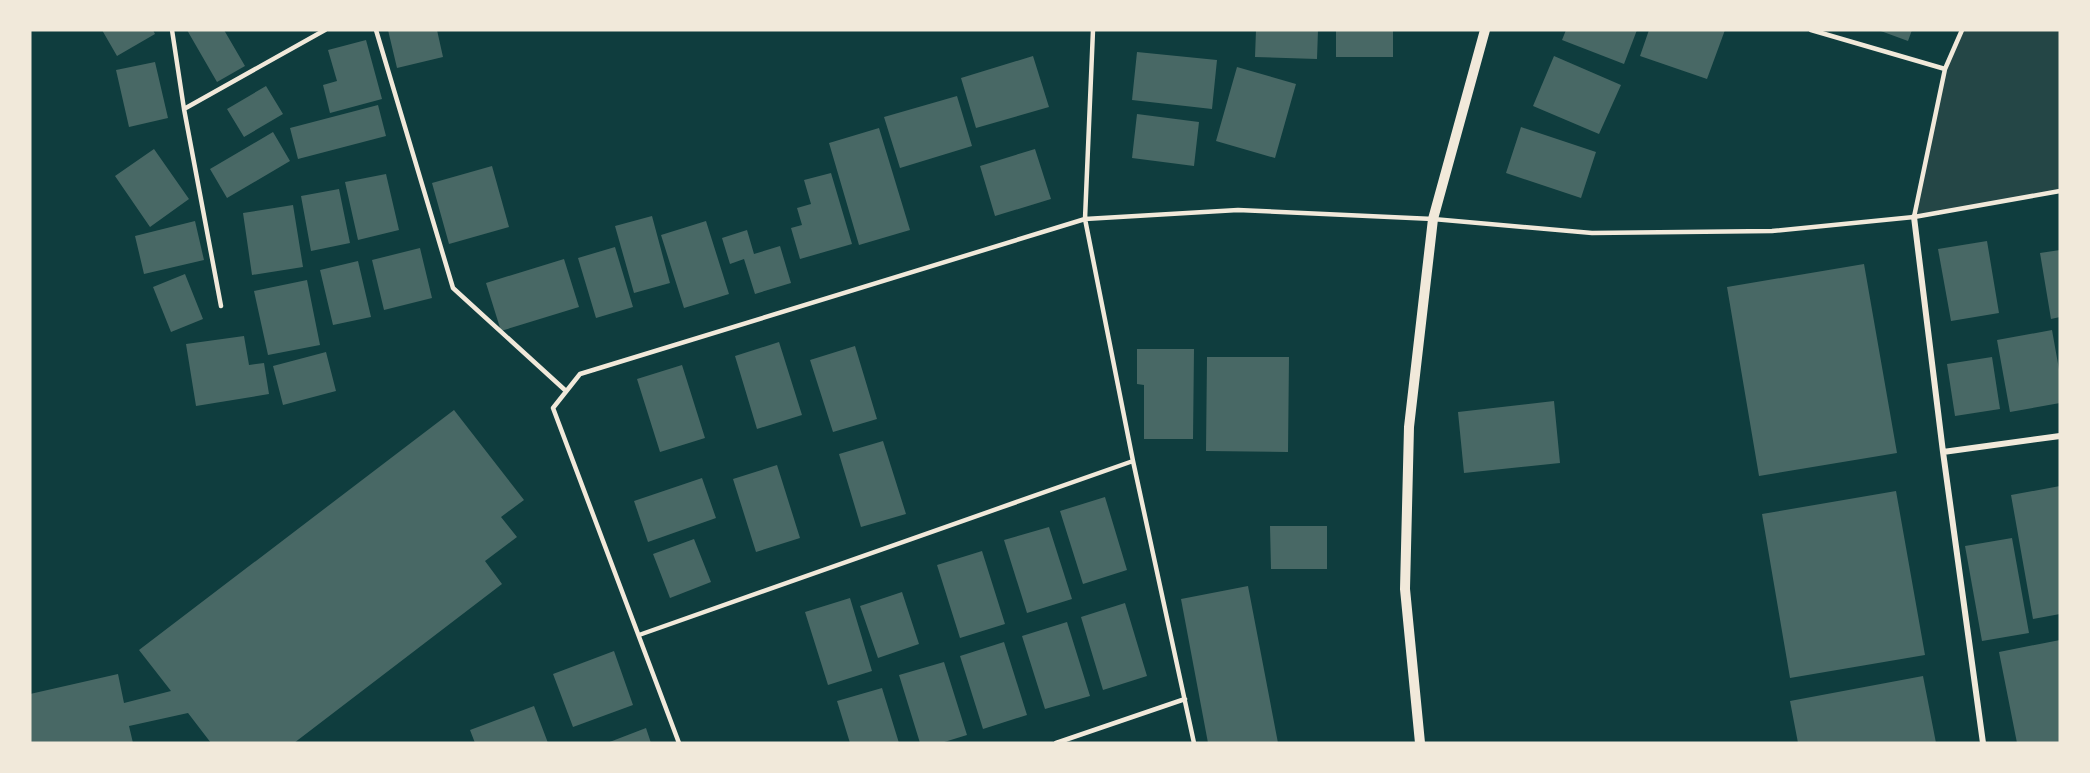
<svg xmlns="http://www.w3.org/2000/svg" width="2090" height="773" font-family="'IBM Plex Sans',sans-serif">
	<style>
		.green { fill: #244646 }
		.building { fill: #486865 }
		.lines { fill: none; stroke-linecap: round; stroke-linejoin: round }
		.service { stroke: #f1e9da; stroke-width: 4.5 }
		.minor { stroke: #f1e9da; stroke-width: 6 }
		.tertiary { stroke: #f1e9da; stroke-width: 10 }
	</style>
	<rect width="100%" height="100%" fill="#0f3d3e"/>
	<path class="green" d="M 1962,30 L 2060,30 L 2060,191 L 1914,217 L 1945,69 Z"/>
	<path class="building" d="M 102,30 L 153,30 L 155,34 L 117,56 Z
		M 187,30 L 224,30 L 245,66 L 217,82 Z
		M 388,30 L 437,30 L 443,57 L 397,68 Z
		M 1256,30 L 1318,30 L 1317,59 L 1255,57 Z
		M 1336,30 L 1393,30 L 1393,57 L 1336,57 Z
		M 1566,30 L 1637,30 L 1624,64 L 1562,40 Z
		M 1649,30 L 1725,30 L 1707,79 L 1640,56 Z
		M 1878,30 L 1912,30 L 1908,41 Z
		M 366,40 L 382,99 L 330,113 L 323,85 L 337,81 L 328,50 Z
		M 1137,52 L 1217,60 L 1212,109 L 1132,100 Z
		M 1033,56 L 1049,107 L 976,128 L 961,78 Z
		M 1554,56 L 1621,85 L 1599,134 L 1533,106 Z
		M 155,62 L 168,118 L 129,127 L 116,70 Z
		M 1237,67 L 1296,84 L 1275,158 L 1216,141 Z
		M 266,86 L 283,114 L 244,137 L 227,109 Z
		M 957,96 L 972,146 L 900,168 L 884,117 Z
		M 378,105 L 386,136 L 298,159 L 290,128 Z
		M 1137,114 L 1199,122 L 1194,166 L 1132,158 Z
		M 1521,127 L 1596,152 L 1581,198 L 1506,173 Z
		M 879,128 L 910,230 L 859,245 L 829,143 Z
		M 273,132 L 290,161 L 227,198 L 210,169 Z
		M 154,149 L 189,199 L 150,227 L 115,176 Z
		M 1035,149 L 1051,199 L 995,216 L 980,166 Z
		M 492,166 L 509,227 L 449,244 L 432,183 Z
		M 831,173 L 852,244 L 800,259 L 791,228 L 802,225 L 797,208 L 811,204 L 804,180 Z
		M 386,174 L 399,230 L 358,240 L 345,182 Z
		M 339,189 L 350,243 L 311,251 L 301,196 Z
		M 293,205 L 303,267 L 252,275 L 243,213 Z
		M 652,216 L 670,283 L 634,293 L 615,226 Z
		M 195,221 L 204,260 L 144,274 L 135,236 Z
		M 706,221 L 729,294 L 684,308 L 661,235 Z
		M 747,230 L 754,254 L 780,246 L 791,283 L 755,294 L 744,259 L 730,264 L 722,238 Z
		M 1987,241 L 1999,313 L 1951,321 L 1938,249 Z
		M 615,247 L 633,307 L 596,318 L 578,258 Z
		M 420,248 L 432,298 L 384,310 L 372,260 Z
		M 2060,250 L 2060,317 L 2051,319 L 2040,253 Z
		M 564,259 L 579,307 L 501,331 L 486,283 Z
		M 358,261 L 371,317 L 333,325 L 320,270 Z
		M 1864,264 L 1897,453 L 1759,476 L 1727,287 Z
		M 185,274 L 203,319 L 171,332 L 153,287 Z
		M 307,280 L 320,345 L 268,355 L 254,291 Z
		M 2052,330 L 2060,375 L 2060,403 L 2010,412 L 1997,340 Z
		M 244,336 L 249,365 L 264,363 L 269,394 L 196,406 L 186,344 Z
		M 779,342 L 802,415 L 757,429 L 735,356 Z
		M 855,346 L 877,419 L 833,432 L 810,360 Z
		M 1137,349 L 1194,349 L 1193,439 L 1144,439 L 1144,385 L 1137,384 Z
		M 326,352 L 336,391 L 283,405 L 273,366 Z
		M 1207,357 L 1289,357 L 1288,452 L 1206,451 Z
		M 1992,357 L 2000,409 L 1955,416 L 1947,364 Z
		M 682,365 L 705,438 L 660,452 L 637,379 Z
		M 1554,401 L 1560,463 L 1464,473 L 1458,412 Z
		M 454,410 L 524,500 L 501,517 L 517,537 L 485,561 L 502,584 L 294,743 L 211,743 L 188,713 L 129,726 L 133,743 L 30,743 L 30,694 L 118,674 L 124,703 L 171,691 L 139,650 Z
		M 883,441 L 906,514 L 861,527 L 839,454 Z
		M 777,465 L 800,538 L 756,552 L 733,479 Z
		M 702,478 L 716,518 L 648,542 L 634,501 Z
		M 2060,486 L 2060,614 L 2033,619 L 2011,495 Z
		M 1896,491 L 1925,655 L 1790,678 L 1762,514 Z
		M 1105,497 L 1127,570 L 1083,584 L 1060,511 Z
		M 1270,526 L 1327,526 L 1327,569 L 1271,569 Z
		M 1049,527 L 1072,599 L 1027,613 L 1004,540 Z
		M 2012,538 L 2029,633 L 1982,641 L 1965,546 Z
		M 694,539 L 711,582 L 670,598 L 653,554 Z
		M 982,551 L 1005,624 L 960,638 L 937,565 Z
		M 1248,586 L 1278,743 L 1208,743 L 1181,599 Z
		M 902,592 L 919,644 L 878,658 L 860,606 Z
		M 850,598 L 872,671 L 828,685 L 805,612 Z
		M 1125,603 L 1147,676 L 1103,690 L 1081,617 Z
		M 1067,622 L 1090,696 L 1045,709 L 1022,636 Z
		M 2060,640 L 2060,743 L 2017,743 L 1999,652 Z
		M 1004,642 L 1027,715 L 983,729 L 960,656 Z
		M 614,651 L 633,705 L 573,727 L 553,674 Z
		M 944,662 L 967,735 L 941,743 L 920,743 L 899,675 Z
		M 1923,676 L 1936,743 L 1798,743 L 1790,701 Z
		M 882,688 L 899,743 L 850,743 L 837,701 Z
		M 534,706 L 548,743 L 475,743 L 470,730 Z
		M 646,728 L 651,743 L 607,743 Z"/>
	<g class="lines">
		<path class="service" d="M 172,30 L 184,109 L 221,306
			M 376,30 L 453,288 L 566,391
			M 1093,30 L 1085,219 L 1133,461 L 1194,743
			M 1811,30 L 1945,69
			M 184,109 L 325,30
			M 1914,217 L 1945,69 L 1962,30
			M 639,635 L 1133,461
			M 679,743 L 553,408 L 580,374 L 1085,219 L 1238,210 L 1433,219 L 1592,233 L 1772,231 L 1914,217 L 2060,191
			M 1056,743 L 1185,699"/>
		<path class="minor" d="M 1914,217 L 1943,452 L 1983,743
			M 1943,452 L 2060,436"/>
		<path class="tertiary" d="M 1420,743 L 1405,589 L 1409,427 L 1433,219 L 1485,30"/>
	</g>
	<rect width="2090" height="773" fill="none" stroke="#f1e9da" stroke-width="63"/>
</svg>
